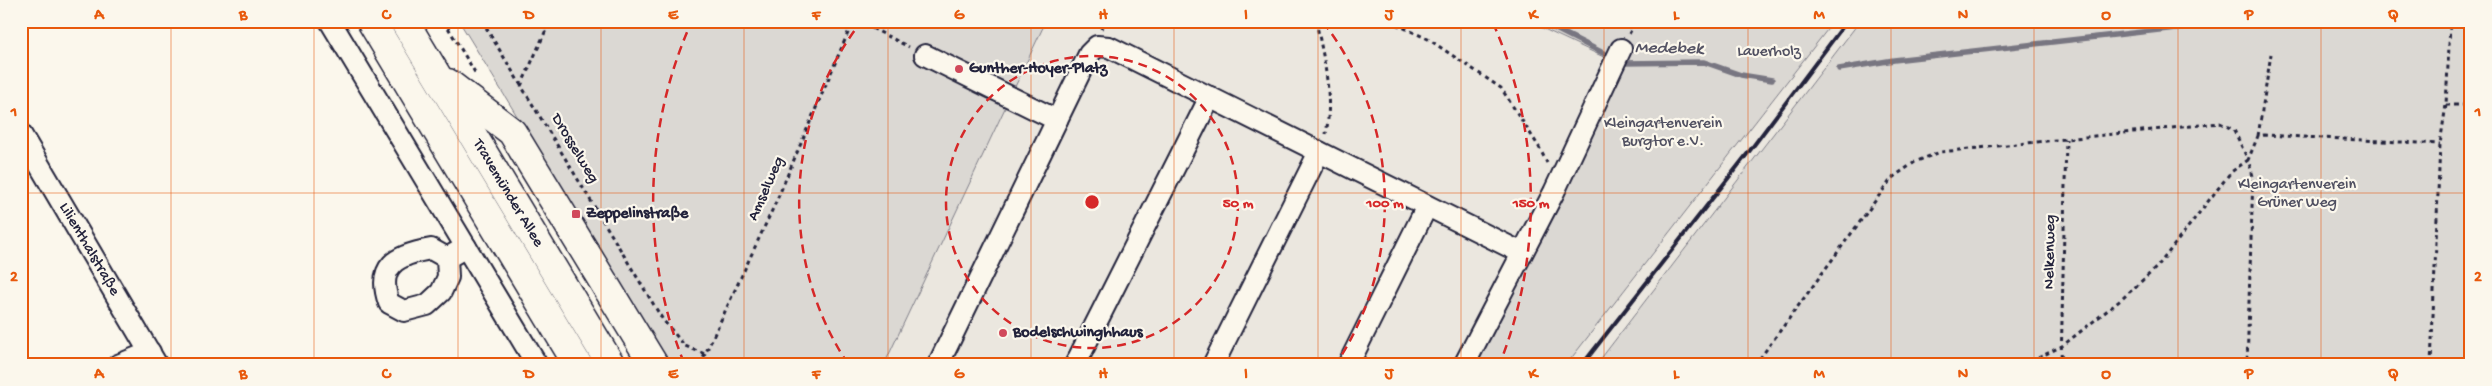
<svg xmlns="http://www.w3.org/2000/svg" width="2492" height="386" font-family="'Gochi Hand',sans-serif">
	<style>
		.built { fill: #ebe7df }
		.green { fill: #dbd8d3; stroke: #7e7d87 }
		.lines { fill: none; stroke-linecap: round; stroke-linejoin: round }
		.stream { stroke: #787681; stroke-width: 5.5 }
		.minor-casing { stroke: #22223b; stroke-width: 24 }
		.highway-casing { stroke: #22223b; stroke-width: 31 }
		.path { stroke: #22223b; stroke-width: 3; stroke-dasharray: 4 4; stroke-linecap: butt }
		.minor { stroke: #fbf7ec; stroke-width: 20 }
		.highway { stroke: #fbf7ec; stroke-width: 28 }
		.rail { stroke: #22223b; stroke-width: 4 }
		.grid { fill: none; stroke: #e8590c; stroke-width: 1; stroke-opacity: 0.55 }
		.ring { fill: none; stroke: #d62828; stroke-width: 2.5; stroke-dasharray: 9 6 }
		.poi-dot { fill: #d1495b; stroke: #fbf7ec; stroke-width: 2 }
		.labels { text-anchor: middle; dominant-baseline: central; stroke-width: 4.5; stroke-linejoin: round; paint-order: stroke }
		.park-label { font-size: 16px; fill: #505061; stroke: #fbf7ec }
		.poi-label { font-size: 16px; font-weight: bold; fill: #22223b; stroke: #fbf7ec; text-anchor: start }
		.street-label { font-size: 16px; fill: #22223b; stroke: #fbf7ec }
		.water-label { font-size: 18px; font-style: italic; fill: #545364; stroke: #fbf7ec }
		.centre { fill: #d62828; stroke: #fbf7ec; stroke-width: 2.5 }
		.ring-label { font-size: 15px; text-anchor: middle; font-weight: bold; fill: #d62828; stroke: #fbf7ec; stroke-width: 4.5; stroke-linejoin: round; paint-order: stroke }
		.neatline { fill: none; stroke: #e8590c; stroke-width: 2 }
		.grid-label { font-size: 16px; text-anchor: middle; font-weight: bold; fill: #e8590c }
	</style>
	<rect width="100%" height="100%" fill="#fbf7ec"/>
	<filter id="ink" filterUnits="userSpaceOnUse"><feTurbulence type="fractalNoise" baseFrequency=".02" numOctaves="2"/><feDisplacementMap in="SourceGraphic" scale="10" xChannelSelector="R" yChannelSelector="G"/><feConvolveMatrix kernelMatrix="1 2 1 2 8 2 1 2 1" color-interpolation-filters="sRGB"/></filter>
	<g filter="url(#ink)">
		<path class="built" d="M 1046,21 L 1527,21 L 1625,67 L 1551,211 L 1476,365 L 884,365 Z
			M 1834,21 L 1860,21 L 1596,365 L 1566,365 Z"/>
		<path class="green" d="M 459,21 L 1046,21 L 884,365 L 669,365 Z
			M 1527,21 L 1834,21 L 1566,365 L 1476,365 L 1551,211 L 1625,67 Z
			M 1860,21 L 2471,21 L 2471,365 L 1596,365 Z"/>
		<g class="lines">
			<path class="stream" d="M 1540,21 L 1613,58
				M 1624,63 L 1704,62 L 1741,75 L 1772,80
				M 1839,69 L 1894,60 L 2239,21"/>
			<defs>
				<g id="minor">
					<path d="M 330,21 L 537,365"/>
					<path d="M 925,55 L 1057,120"/>
					<path id="s1" d="M 21,134 L 157,365"/>
					<path d="M 447,258 L 431,249 C 396,255 376,266 389,303 L 404,311 L 427,305 L 441,292 L 448,277 L 447,258 L 466,247"/>
					<path d="M 118,365 L 150,352"/>
					<path d="M 938,365 L 1089,54 L 1097,46 L 1109,47 L 1522,253"/>
					<path d="M 1075,365 L 1210,97"/>
					<path d="M 1213,365 L 1319,152"/>
					<path d="M 1348,365 L 1427,206"/>
					<path d="M 1464,365 L 1554,192 L 1621,49"/>
				</g>
				<g id="highway">
					<path d="M 371,21 L 578,365"/>
					<path id="s2" d="M 404,21 L 611,365"/>
					<path d="M 448,83 L 512,132 L 654,365"/>
				</g>
			</defs>
			<use href="#minor" class="minor-casing"/>
			<use href="#highway" class="highway-casing"/>
			<path class="path" d="M 444,21 L 476,74
				M 482,21 L 663,320 L 685,346 L 705,354
				M 858,21 L 909,47
				M 1316,21 C 1324,60 1333,95 1326,134
				M 1389,21 L 1428,39 L 1501,88 L 1539,147 L 1547,163
				M 1101,29 L 1104,21
				M 1629,34 L 1636,21
				M 521,86 L 550,21
				M 2446,105 L 2471,105
				M 2258,136 L 2271,54
				M 700,365 L 776,202 L 853,21
				M 1755,365 L 1892,178 L 1915,162 L 1940,152 L 2220,123 L 2234,130 L 2248,160 L 2258,136 L 2264,135 L 2440,144
				M 2024,365 L 2062,346 L 2122,299 L 2157,267 L 2231,172 L 2248,160 L 2253,176 L 2247,365
				M 2061,365 L 2066,139
				M 2431,365 L 2440,144 L 2446,105 L 2450,25"/>
			<use href="#minor" class="minor"/>
			<use href="#highway" class="highway"/>
			<path class="rail" d="M 1582,365 L 1748,153 L 1847,21"/>
		</g>
	</g>
	<path class="grid" d="M 171,21 L 171,365M 314,21 L 314,365M 458,21 L 458,365M 601,21 L 601,365M 744,21 L 744,365M 888,21 L 888,365M 1031,21 L 1031,365M 1174,21 L 1174,365M 1318,21 L 1318,365M 1461,21 L 1461,365M 1604,21 L 1604,365M 1748,21 L 1748,365M 1891,21 L 1891,365M 2034,21 L 2034,365M 2178,21 L 2178,365M 2321,21 L 2321,365M 21,193 L 2471,193"/>
	<g class="ring">
		<circle cx="1092" cy="202" r="146"/>
		<path d="M848 364A293 293 0 0 1 861 22M1323 22A293 293 0 0 1 1336 364"/>
		<path d="M684 363A439 439 0 0 1 691 23M1493 23A439 439 0 0 1 1500 363"/>
	</g>
	<g class="poi-dot">
		<circle cx="959" cy="69" r="5"/>
		<rect x="571" y="209" width="10" height="10" rx="2.5"/>
		<circle cx="1003" cy="333" r="5"/>
	</g>
	<g class="labels">
		<g class="park-label">
			<text x="1769" y="52">Lauerholz</text>
			<text x="1663" y="124">Kleingartenverein<tspan x="1663" dy="18">Burgtor e.V.</tspan></text>
			<text x="2297" y="185">Kleingartenverein<tspan x="2297" dy="18">Grüner Weg</tspan></text>
		</g>
		<g class="poi-label">
			<text x="969" y="69">Gunther-Hoyer-Platz</text>
			<text x="586" y="214">Zeppelinstraße</text>
			<text x="1013" y="333">Bodelschwinghhaus</text>
		</g>
		<g class="street-label">
			<text transform="translate(574 149) rotate(59)">Drosselweg</text>
			<text transform="translate(767 189) rotate(-66)">Amselweg</text>
			<text stroke="none"><textPath href="#s2" startOffset="201">Travemünder Allee</textPath></text>
			<text stroke="none"><textPath href="#s1" startOffset="134">Lilienthalstraße</textPath></text>
			<text transform="translate(2051 252) rotate(-89)">Nelkenweg</text>
		</g>
		<g class="water-label">
			<text transform="translate(1669 49) rotate(1)">Medebek</text>
		</g>
	</g>
	<circle cx="1092" cy="202" r="8" class="centre"/>
	<g class="ring-label">
		<text x="1238" y="207">50 m</text>
		<text x="1385" y="207">100 m</text>
		<text x="1531" y="207">150 m</text>
	</g>
	<rect width="2492" height="386" fill="none" stroke="#fbf7ec" stroke-width="55"/>
	<rect x="28" y="28" width="2436" height="330" class="neatline"/>
	<g class="grid-label">
		<text x="99" y="19">A</text>
		<text x="243" y="19">B</text>
		<text x="386" y="19">C</text>
		<text x="529" y="19">D</text>
		<text x="673" y="19">E</text>
		<text x="816" y="19">F</text>
		<text x="959" y="19">G</text>
		<text x="1103" y="19">H</text>
		<text x="1246" y="19">I</text>
		<text x="1389" y="19">J</text>
		<text x="1533" y="19">K</text>
		<text x="1676" y="19">L</text>
		<text x="1819" y="19">M</text>
		<text x="1963" y="19">N</text>
		<text x="2106" y="19">O</text>
		<text x="2249" y="19">P</text>
		<text x="2393" y="19">Q</text>
		<text x="14" y="116">1</text>
		<text x="2478" y="116">1</text>
		<text x="14" y="281">2</text>
		<text x="2478" y="281">2</text>
		<text x="99" y="378">A</text>
		<text x="243" y="378">B</text>
		<text x="386" y="378">C</text>
		<text x="529" y="378">D</text>
		<text x="673" y="378">E</text>
		<text x="816" y="378">F</text>
		<text x="959" y="378">G</text>
		<text x="1103" y="378">H</text>
		<text x="1246" y="378">I</text>
		<text x="1389" y="378">J</text>
		<text x="1533" y="378">K</text>
		<text x="1676" y="378">L</text>
		<text x="1819" y="378">M</text>
		<text x="1963" y="378">N</text>
		<text x="2106" y="378">O</text>
		<text x="2249" y="378">P</text>
		<text x="2393" y="378">Q</text>
	</g>
</svg>
